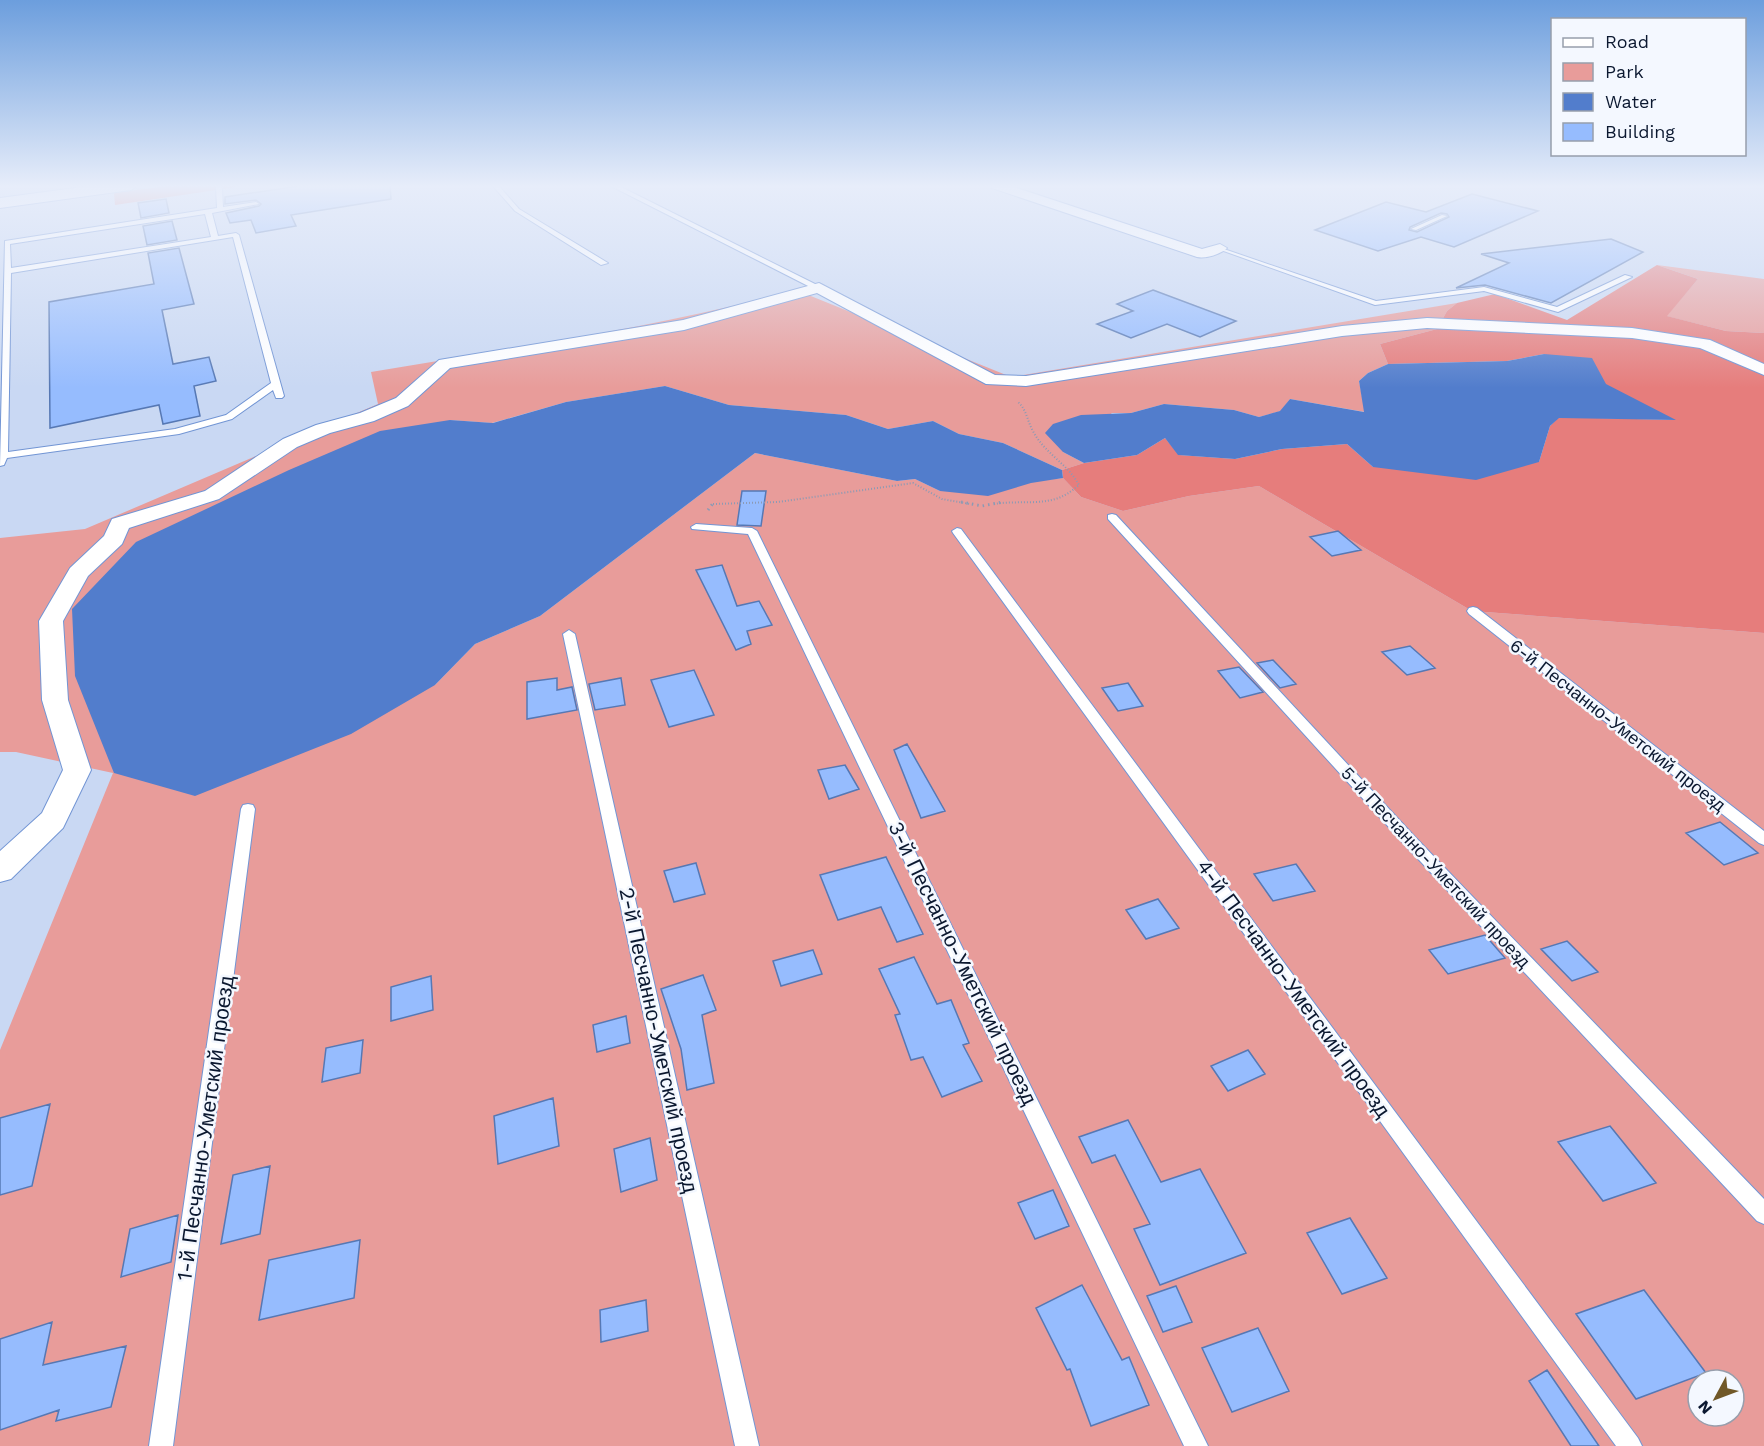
<svg xmlns="http://www.w3.org/2000/svg" width="1764" height="1446" font-family="'Work Sans',sans-serif">
	<style>
		.green { fill: #e89c9a; fill-rule: evenodd }
		.forest { fill: #e67d7c }
		.water { fill: #527dcc }
		.building { fill: #96bcfe; stroke: #5678b4; stroke-width: 1.5; fill-rule: evenodd }
		.lines { fill: none; stroke-linecap: round; stroke-linejoin: round }
		.lane-casing { stroke: #7295d4; stroke-width: 2 }
		.street-casing { stroke: #7295d4; stroke-width: 2 }
		.secondary-casing { stroke: #7295d4; stroke-width: 2 }
		.path-far1 { stroke: #8c9ab4; stroke-width: 2; stroke-dasharray: 1 2; stroke-linecap: butt }
		.path { stroke: #8c9ab4; stroke-width: 3; stroke-dasharray: 1.5 4; stroke-linecap: butt }
		.lane { fill: #fff; fill-rule: evenodd }
		.street { fill: #fff; fill-rule: evenodd }
		.secondary { fill: #fff; fill-rule: evenodd }
		.labels { text-anchor: middle; dominant-baseline: central; stroke-width: 5; stroke-linejoin: round; paint-order: stroke }
		.street-label { font-size: 18px; fill: #0b1830; stroke: #f4f8ff }
		.near-street-label { font-size: 21px; fill: #0b1830; stroke: #f4f8ff }
	</style>
	<rect width="100%" height="100%" fill="#c9d8f3"/>
	<path class="green" d="M 1657,265 L 1764,279 L 1764,333 L 1726,331 L 1666,316 L 1698,279 Z
		M 796,290 L 1011,377 L 1457,303 L 1447,311 L 1437,329 L 1380,344 L 1388,364 L 1368,373 L 1359,381 L 1365,412 L 1290,399 L 1281,411 L 1259,417 L 1234,410 L 1164,404 L 1131,413 L 1112,413 L 1063,452 L 1084,463 L 1062,470 L 1003,443 L 959,434 L 933,421 L 888,429 L 846,415 L 729,405 L 665,386 L 566,402 L 492,423 L 450,420 L 435,685 L 475,644 L 540,616 L 755,453 L 897,481 L 915,479 L 940,491 L 1063,478 L 1081,497 L 1123,511 L 1189,496 L 1259,486 L 1472,611 L 1764,633 L 1764,1446 L 0,1446 L 0,1050 L 113,773 L 16,752 L 0,752 L 0,538 L 85,529 L 378,404 L 371,372 C 514,348 656,328 796,290 ZM 1698,1380 L 1734,1380 L 1734,1416 L 1698,1416 Z"/>
	<path class="forest" d="M 173,185 L 250,185 L 115,205 L 114,193 Z
		M 1657,265 L 1698,279 L 1667,316 L 1726,331 L 1764,333 L 1764,633 L 1472,611 L 1259,486 L 1189,496 L 1123,511 L 1081,497 L 1063,478 L 1062,470 L 1084,463 L 1137,455 L 1165,438 L 1179,455 L 1235,459 L 1282,449 L 1347,444 L 1373,467 L 1539,462 L 1550,426 L 1559,417 L 1674,420 L 1544,354 L 1507,361 L 1388,364 L 1380,344 L 1437,329 L 1447,311 L 1457,303 L 1495,294 L 1567,320 Z"/>
	<path class="water" d="M 1544,354 L 1592,358 L 1606,384 L 1676,420 L 1559,418 L 1550,426 L 1539,462 L 1476,480 L 1373,467 L 1347,444 L 1282,449 L 1235,459 L 1178,455 L 1165,438 L 1137,455 L 1084,463 L 1063,452 L 1045,433 L 1053,424 L 1081,415 L 1131,413 L 1164,404 L 1234,410 L 1259,417 L 1280,411 L 1290,399 L 1364,412 L 1359,381 L 1368,373 L 1388,364 L 1507,361 Z
		M 665,386 L 729,405 L 846,415 L 888,429 L 933,421 L 959,434 L 1003,443 L 1062,470 L 1063,478 L 1031,483 L 988,496 L 940,491 L 915,479 L 897,481 L 755,453 L 540,616 L 475,644 L 435,685 L 351,734 L 195,796 L 114,773 L 75,676 L 72,609 L 136,542 L 289,470 L 380,431 L 450,420 L 493,423 L 566,402 Z"/>
	<path class="building" d="M 305,185 L 390,185 L 391,199 L 291,215 L 296,226 L 256,233 L 251,220 L 230,223 L 226,213 L 259,206 L 261,204 L 256,200 L 225,204 L 225,197 Z
		M 1472,194 L 1538,211 L 1454,247 L 1421,237 L 1378,251 L 1315,230 L 1386,202 L 1426,212 ZM 1441,213 L 1447,214 L 1449,217 L 1417,232 L 1409,230 L 1410,227 Z
		M 166,199 L 169,213 L 141,218 L 138,203 Z
		M 172,221 L 177,240 L 147,245 L 143,226 Z
		M 1611,239 L 1643,252 L 1551,303 L 1485,285 L 1456,288 L 1509,263 L 1481,254 Z
		M 179,248 L 194,304 L 162,310 L 173,364 L 209,357 L 216,381 L 194,386 L 200,416 L 163,424 L 159,405 L 50,428 L 49,302 L 154,284 L 148,253 Z
		M 1153,290 L 1236,321 L 1200,337 L 1167,324 L 1131,338 L 1097,324 L 1133,311 L 1117,304 Z
		M 742,491 L 766,491 L 761,526 L 737,525 Z
		M 1338,531 L 1361,550 L 1332,556 L 1310,537 Z
		M 722,565 L 737,606 L 759,601 L 772,625 L 747,631 L 751,644 L 736,650 L 696,570 Z
		M 1410,646 L 1435,668 L 1407,675 L 1382,652 Z
		M 1273,660 L 1296,684 L 1280,688 L 1257,663 Z
		M 1239,667 L 1263,692 L 1240,698 L 1218,671 Z
		M 694,670 L 714,715 L 669,727 L 651,680 Z
		M 557,678 L 557,690 L 572,687 L 577,710 L 527,719 L 527,682 Z
		M 621,678 L 625,705 L 595,710 L 589,684 Z
		M 1128,683 L 1143,706 L 1118,711 L 1102,688 Z
		M 907,744 L 945,811 L 921,818 L 894,750 Z
		M 845,765 L 859,789 L 829,799 L 818,770 Z
		M 1720,822 L 1758,853 L 1724,865 L 1686,833 Z
		M 886,857 L 923,934 L 897,942 L 881,907 L 838,920 L 820,875 Z
		M 696,863 L 705,894 L 674,902 L 664,871 Z
		M 1296,864 L 1315,891 L 1273,901 L 1254,874 Z
		M 1158,899 L 1179,928 L 1146,939 L 1126,910 Z
		M 1485,935 L 1505,958 L 1448,974 L 1429,950 Z
		M 1567,941 L 1598,972 L 1572,981 L 1541,949 Z
		M 813,950 L 822,974 L 781,986 L 773,961 Z
		M 914,957 L 937,1004 L 951,1000 L 969,1043 L 963,1045 L 982,1081 L 942,1097 L 923,1057 L 911,1060 L 895,1015 L 900,1014 L 879,969 Z
		M 703,975 L 716,1010 L 702,1015 L 714,1083 L 687,1090 L 681,1049 L 661,989 Z
		M 431,976 L 433,1010 L 391,1021 L 391,987 Z
		M 626,1016 L 630,1043 L 597,1052 L 593,1025 Z
		M 363,1040 L 360,1073 L 322,1082 L 326,1048 Z
		M 1248,1050 L 1265,1074 L 1228,1091 L 1211,1066 Z
		M 553,1098 L 559,1146 L 498,1164 L 494,1116 Z
		M 50,1104 L 32,1186 L 0,1195 L 0,1118 Z
		M 1128,1120 L 1161,1182 L 1200,1169 L 1246,1253 L 1160,1285 L 1134,1229 L 1150,1224 L 1115,1155 L 1092,1163 L 1079,1137 Z
		M 1610,1126 L 1656,1183 L 1603,1201 L 1558,1142 Z
		M 650,1138 L 657,1180 L 621,1192 L 614,1149 Z
		M 270,1166 L 260,1234 L 221,1244 L 233,1175 Z
		M 1053,1190 L 1069,1226 L 1035,1239 L 1018,1203 Z
		M 178,1215 L 171,1262 L 121,1277 L 130,1229 Z
		M 1350,1218 L 1387,1278 L 1342,1294 L 1307,1233 Z
		M 360,1240 L 354,1298 L 259,1320 L 269,1260 Z
		M 1082,1285 L 1122,1360 L 1129,1357 L 1149,1405 L 1091,1426 L 1070,1369 L 1067,1370 L 1036,1308 Z
		M 1176,1286 L 1192,1322 L 1163,1332 L 1147,1296 Z
		M 1644,1290 L 1706,1373 L 1636,1399 L 1576,1314 Z
		M 646,1300 L 648,1331 L 601,1342 L 600,1310 Z
		M 52,1322 L 43,1365 L 126,1346 L 111,1407 L 56,1421 L 59,1410 L 0,1430 L 0,1339 Z
		M 1258,1328 L 1289,1391 L 1232,1412 L 1202,1348 Z
		M 1547,1370 L 1599,1446 L 1571,1446 L 1529,1381 Z"/>
	<g class="lines">
		<defs>
			<path id="lane" d="M 492,185 L 498,185 L 519,209 L 608,263 L 601,265 L 515,211 Z
				M 609,185 L 617,185 L 823,288 L 816,290 Z
				M 219,186 L 222,188 L 223,207 L 256,202 L 259,204 L 212,213 L 218,236 L 236,233 L 239,235 L 284,396 L 282,398 L 276,398 L 273,390 L 232,419 L 179,434 L 7,458 L 4,465 L 0,466 L 5,241 L 217,208 L 216,188 ZM 205,214 L 211,237 L 11,268 L 10,244 ZM 233,237 L 271,383 L 226,415 L 175,429 L 8,452 L 11,273 Z
				M 1442,215 L 1447,216 L 1416,230 L 1411,229 Z
				M 1218,247 L 1376,301 L 1484,287 L 1557,307 L 1625,275 L 1632,277 L 1558,312 L 1484,291 L 1375,305 L 1218,249 Z
				M 1112,514 L 1116,515 L 1416,838 L 1764,1199 L 1764,1224 L 1757,1221 L 1406,846 L 1108,519 L 1108,515 Z
				M 696,524 L 752,528 L 757,531 L 1208,1446 L 1184,1446 L 748,534 L 692,529 L 691,527 Z
				M 957,528 L 961,529 L 1638,1438 L 1642,1446 L 1616,1446 L 953,533 L 952,531 Z
				M 1473,607 L 1477,608 L 1764,831 L 1764,845 L 1759,843 L 1469,614 L 1467,611 L 1469,608 Z
				M 569,630 L 575,634 L 759,1446 L 735,1446 L 563,634 Z
				M 248,804 L 253,805 L 255,809 L 173,1446 L 149,1446 L 241,809 L 243,805 Z"/>
			<path id="street" d="M 990,185 L 1008,185 L 1202,249 L 1220,244 L 1227,248 C 1221,254 1206,259 1197,257 L 992,188 Z
				M 819,283 L 995,375 L 1026,376 L 1342,326 L 1427,318 L 1632,328 L 1710,340 L 1764,364 L 1764,375 L 1700,348 L 1632,338 L 1427,328 L 1342,336 L 1026,386 L 986,384 L 817,293 L 684,330 L 450,368 L 408,406 L 374,421 L 330,433 L 297,447 L 219,499 L 129,528 L 122,544 L 88,576 L 63,621 L 68,700 L 91,770 L 63,828 L 11,879 L 0,882 L 0,851 L 42,813 L 63,770 L 42,700 L 39,621 L 70,568 L 104,536 L 112,519 L 205,491 L 283,439 L 316,425 L 360,413 L 396,398 L 439,360 L 683,320 Z"/>
			<path id="secondary" d="M 97,185 L 138,185 L 131,190 L 0,208 L 0,198 Z"/>
		</defs>
		<use href="#lane" class="lane-casing"/>
		<use href="#street" class="street-casing"/>
		<use href="#secondary" class="secondary-casing"/>
		<path class="path-far1" d="M 713,504 L 778,502 L 913,483 L 942,499 L 970,504
			M 994,504 C 1016,500 1043,506 1063,496 C 1068,494 1074,489 1079,485 C 1068,464 1044,453 1033,431 C 1027,421 1027,410 1018,402"/>
		<path class="path" d="M 961,502 L 982,506 L 1003,502
			M 708,510 L 714,502"/>
		<use href="#lane" class="lane"/>
		<use href="#street" class="street"/>
		<use href="#secondary" class="secondary"/>
	</g>
	<linearGradient id="sky" x2="0" y2="1"><stop stop-color="#6c9edd"/><stop offset="0.48" stop-color="#e7edfa"/><stop offset="1" stop-color="#e7edfa" stop-opacity="0"/></linearGradient>
	<rect width="1764" height="388" fill="url(#sky)"/>
	<g class="labels">
		<g class="street-label">
			<text transform="translate(1618 725) rotate(38)">6-й Песчанно-Уметский проезд</text>
			<text transform="translate(1436 867) rotate(47)">5-й Песчанно-Уметский проезд</text>
		</g>
		<g class="near-street-label">
			<text transform="translate(963 963) rotate(64)">3-й Песчанно-Уметский проезд</text>
			<text transform="translate(1294 988) rotate(54)">4-й Песчанно-Уметский проезд</text>
			<text transform="translate(659 1040) rotate(78)">2-й Песчанно-Уметский проезд</text>
			<text transform="translate(205 1128) rotate(-82)">1-й Песчанно-Уметский проезд</text>
		</g>
	</g>
	<rect x="1551" y="18" width="195" height="138" fill="#f4f8ff" stroke="#979eac" stroke-width="1.5"/>
	<rect x="1563" y="38" width="30" height="9" fill="#ffffff" stroke="#979eac" stroke-width="1.5"/>
	<text x="1605" y="48" font-size="18" fill="#0b1830">Road</text>
	<rect x="1563" y="63" width="30" height="18" fill="#e89c9a" stroke="#979eac" stroke-width="1.5"/>
	<text x="1605" y="78" font-size="18" fill="#0b1830">Park</text>
	<rect x="1563" y="93" width="30" height="18" fill="#527dcc" stroke="#979eac" stroke-width="1.5"/>
	<text x="1605" y="108" font-size="18" fill="#0b1830">Water</text>
	<rect x="1563" y="123" width="30" height="18" fill="#96bcfe" stroke="#979eac" stroke-width="1.5"/>
	<text x="1605" y="138" font-size="18" fill="#0b1830">Building</text>
	<g transform="translate(1716 1398) rotate(229)"><circle r="28" fill="#f4f8ff" stroke="#979eac" stroke-width="1.5"/>
	<path d="M0-4.5L10 22L0 15L-10 22Z" fill="#705828"/>
	<text y="-9" font-size="16" font-weight="bold" text-anchor="middle" fill="#0b1830">N</text>
	</g>
</svg>
